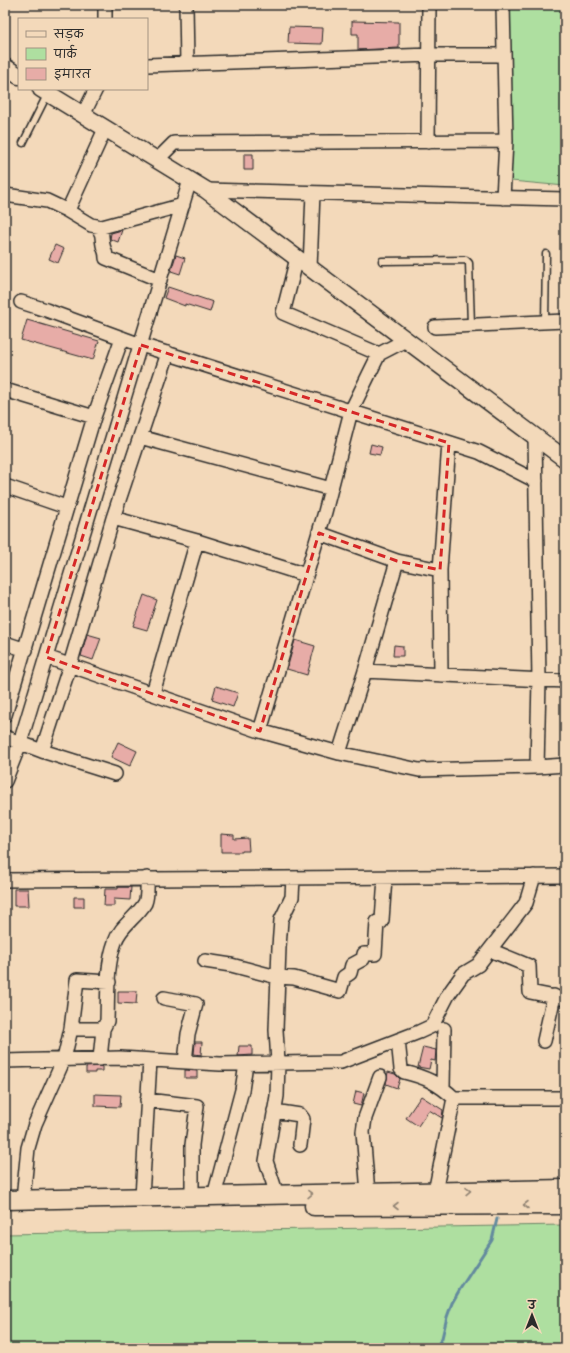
<svg xmlns="http://www.w3.org/2000/svg" width="570" height="1353" font-family="'Gochi Hand','Playpen Sans Deva',sans-serif">
	<style>
		.green { fill: #aedfa0; stroke: #6c8566 }
		.lines { fill: none; stroke-linecap: round; stroke-linejoin: round }
		.stream { stroke: #638a9e; stroke-width: 3 }
		.building { fill: #e7aca7; stroke: #2b2b2b }
		.service-casing { stroke: #2b2b2b; stroke-width: 9 }
		.minor-casing { stroke: #2b2b2b; stroke-width: 16 }
		.tertiary-casing { stroke: #2b2b2b; stroke-width: 19 }
		.secondary-casing { stroke: #2b2b2b; stroke-width: 21 }
		.service { stroke: #f3d9ba; stroke-width: 6 }
		.minor { stroke: #f3d9ba; stroke-width: 13 }
		.tertiary { stroke: #f3d9ba; stroke-width: 16 }
		.secondary { stroke: #f3d9ba; stroke-width: 18 }
		.oneway { stroke: #8f8272 }
		.marked { fill: none; stroke: #d62828; stroke-width: 3; stroke-dasharray: 8 5; stroke-linejoin: round }
	</style>
	<rect width="100%" height="100%" fill="#f3d9ba"/>
	<filter id="ink" filterUnits="userSpaceOnUse"><feTurbulence type="fractalNoise" baseFrequency=".025" numOctaves="2"/><feDisplacementMap in="SourceGraphic" scale="8" xChannelSelector="R" yChannelSelector="G"/><feConvolveMatrix kernelMatrix="1 2 1 2 8 2 1 2 1" color-interpolation-filters="sRGB"/></filter>
	<g filter="url(#ink)">
		<path class="green" d="M 509,5 L 565,5 L 565,186 L 511,181 Z
			M 565,1225 L 565,1348 L 5,1348 L 5,1234 Z"/>
		<g class="lines">
			<path class="stream" d="M 436,1348 L 442,1338 L 447,1317 L 452,1303 L 460,1289 L 492,1240 L 497,1219"/>
		</g>
		<path class="building" d="M 352,21 L 399,22 L 399,48 L 358,50 L 358,34 L 352,34 Z
			M 289,27 L 323,28 L 322,44 L 288,43 Z
			M 244,154 L 253,154 L 253,170 L 244,170 Z
			M 122,230 L 118,242 L 110,239 L 111,233 Z
			M 55,245 L 64,249 L 58,263 L 49,259 Z
			M 176,255 L 185,258 L 180,274 L 171,271 Z
			M 168,287 L 213,302 L 210,312 L 185,304 L 185,306 L 164,298 Z
			M 27,320 L 99,341 L 93,360 L 21,340 Z
			M 371,444 L 382,447 L 380,455 L 369,453 Z
			M 144,595 L 157,600 L 147,630 L 133,626 Z
			M 87,634 L 101,638 L 93,660 L 81,656 Z
			M 295,640 L 315,646 L 307,675 L 287,669 Z
			M 394,645 L 403,646 L 403,656 L 393,656 Z
			M 216,686 L 238,693 L 233,707 L 212,700 Z
			M 118,742 L 137,751 L 130,766 L 111,757 Z
			M 221,834 L 234,835 L 234,839 L 248,838 L 249,851 L 242,851 L 242,852 L 221,852 Z
			M 118,887 L 131,887 L 130,900 L 114,899 L 114,906 L 104,906 L 105,889 L 118,889 Z
			M 14,889 L 28,889 L 29,906 L 14,906 Z
			M 74,897 L 84,897 L 84,907 L 74,907 Z
			M 118,991 L 137,991 L 136,1004 L 118,1003 Z
			M 195,1042 L 202,1042 L 201,1055 L 194,1054 Z
			M 239,1046 L 252,1046 L 252,1055 L 238,1056 Z
			M 423,1047 L 436,1050 L 435,1061 L 431,1060 L 429,1069 L 418,1067 Z
			M 102,1066 L 102,1071 L 95,1071 L 95,1073 L 86,1073 L 86,1067 Z
			M 185,1070 L 197,1071 L 197,1078 L 185,1078 Z
			M 388,1072 L 395,1074 L 400,1079 L 397,1088 L 386,1084 Z
			M 356,1091 L 364,1093 L 361,1106 L 353,1104 Z
			M 95,1094 L 121,1095 L 120,1107 L 95,1106 Z
			M 421,1096 L 443,1110 L 442,1118 L 429,1110 L 418,1126 L 406,1118 Z"/>
		<g class="lines">
			<defs>
				<path id="service" d="M 23,143 L 47,95
					M 382,261 L 466,260 L 469,263 L 471,325
					M 545,322 L 546,254"/>
				<path id="minor" d="M 105,5 L 105,19
					M 186,5 L 187,64
					M 503,5 L 506,141 L 503,198
					M 147,65 L 430,55 L 504,55
					M 83,115 L 96,89
					M 428,142 L 429,5
					M 157,160 L 174,143 L 506,141
					M 206,190 L 565,199
					M 5,195 L 47,201 L 66,210 L 91,225 L 102,227 L 183,205
					M 66,210 L 69,208 L 105,129
					M 97,226 C 104,237 101,234 103,245 C 104,251 106,250 106,258 L 160,280
					M 297,258 L 283,313 L 379,354
					M 310,268 L 313,193
					M 21,302 L 46,310 L 141,345 L 479,452 L 536,481
					M 435,327 L 565,321
					M 5,390 L 94,417
					M 140,437 L 331,489
					M 535,437 L 539,680 L 537,767
					M 5,486 L 66,507
					M 113,518 L 197,541 L 306,575
					M 319,533 L 397,561 L 440,570
					M 5,643 L 26,650
					M 46,657 L 260,731 L 339,753 L 419,770 L 537,767 L 565,765
					M 365,671 L 565,681
					M 441,675 L 440,570 L 449,443
					M 153,693 L 197,541
					M 5,715 L 94,417 L 122,338
					M 260,731 L 325,512 L 351,411 L 379,354 L 406,340
					M 5,737 L 42,751 L 115,774
					M 42,751 L 70,665 L 113,518 L 168,353
					M 339,753 L 365,671 L 397,561
					M 5,781 L 20,743 L 46,657 L 190,180
					M 5,880 L 565,876
					M 490,950 L 529,966 L 530,992 L 565,999
					M 205,961 L 231,965 L 277,977 L 294,978 L 340,991 L 344,977 L 350,973 L 352,965 L 363,959 L 364,954 L 375,954 L 377,922 L 381,922 L 382,920 L 385,878
					M 164,998 L 196,1004 L 188,1034 L 185,1062
					M 71,1029 L 103,1029
					M 398,1040 L 401,1069 L 404,1072 C 425,1077 438,1083 454,1098
					M 544,1041 L 554,996
					M 100,1059 L 103,1029 L 107,1021 C 108,996 106,966 115,942 C 120,926 137,917 145,903 C 148,896 147,886 147,878
					M 5,1061 L 120,1058 L 220,1064 L 341,1062 L 346,1060 L 419,1032 L 432,1026 L 448,995 L 463,974 L 478,965 L 526,903 L 534,876
					M 443,1088 L 444,1029
					M 147,1100 L 197,1106 L 192,1145 L 192,1196
					M 274,1111 L 300,1115 L 303,1119 L 300,1145
					M 435,1192 L 454,1098 L 565,1098
					M 368,1193 L 363,1132 L 365,1118 L 380,1077
					M 277,1195 L 266,1161 L 277,1096 L 278,1062 L 276,1030 L 279,947 L 281,920 L 292,897 L 293,878
					M 214,1196 L 242,1090 L 246,1064
					M 142,1197 L 150,1060
					M 23,1199 L 28,1148 L 35,1124 L 64,1059 L 71,1029 L 77,980 L 109,982"/>
				<path id="tertiary" d="M 5,67 L 19,76
					M 41,89 L 206,190 L 565,459"/>
				<path id="secondary" d="M 5,1200 L 565,1189
					M 314,1206 L 565,1205"/>
			</defs>
			<use href="#service" class="service-casing"/>
			<use href="#minor" class="minor-casing"/>
			<use href="#tertiary" class="tertiary-casing"/>
			<use href="#secondary" class="secondary-casing"/>
			<use href="#service" class="service"/>
			<use href="#minor" class="minor"/>
			<use href="#tertiary" class="tertiary"/>
			<use href="#secondary" class="secondary"/>
		</g>
		<defs><path id="oneway-chevron" d="M-2-3.5L2.5 0L-2 3.5" fill="none" stroke-width="1.6" stroke-linecap="round" stroke-linejoin="round"/></defs>
		<g class="oneway">
			<use href="#oneway-chevron" transform="translate(468 1191) rotate(-1)"/>
			<use href="#oneway-chevron" transform="translate(310 1194) rotate(-1)"/>
			<use href="#oneway-chevron" transform="translate(526 1205) rotate(180)"/>
			<use href="#oneway-chevron" transform="translate(396 1206) rotate(180)"/>
		</g>
	</g>
	<path class="marked" d="M 141,345 L 449,443 L 440,570 L 397,561 L 319,533 L 260,731 L 46,657 Z"/>
	<rect width="570" height="1353" fill="none" stroke="#f3d9ba" stroke-width="20"/>
	<rect x="10" y="10" width="550" height="1333" fill="none" stroke="#2b2b2b" stroke-width="1.5" filter="url(#ink)"/>
	<rect x="18" y="18" width="130" height="72" fill="#f3d9ba" stroke="#a39381"/>
	<rect x="26" y="31" width="20" height="6" fill="#f3d9ba" stroke="#a39381"/>
	<text x="54" y="38" font-size="12" fill="#2b2b2b">सड़क</text>
	<rect x="26" y="48" width="20" height="12" fill="#aedfa0" stroke="#a39381"/>
	<text x="54" y="58" font-size="12" fill="#2b2b2b">पार्क</text>
	<rect x="26" y="68" width="20" height="12" fill="#e7aca7" stroke="#a39381"/>
	<text x="54" y="78" font-size="12" fill="#2b2b2b">इमारत</text>
	<g transform="translate(532 1315)" stroke="#f3d9ba" stroke-width="3" paint-order="stroke">
	<path d="M0-3L7 15L0 10L-7 15Z" fill="#2b2b2b"/>
	<text y="-6" font-size="11" font-weight="bold" text-anchor="middle" fill="#2b2b2b">उ</text>
	</g>
</svg>
